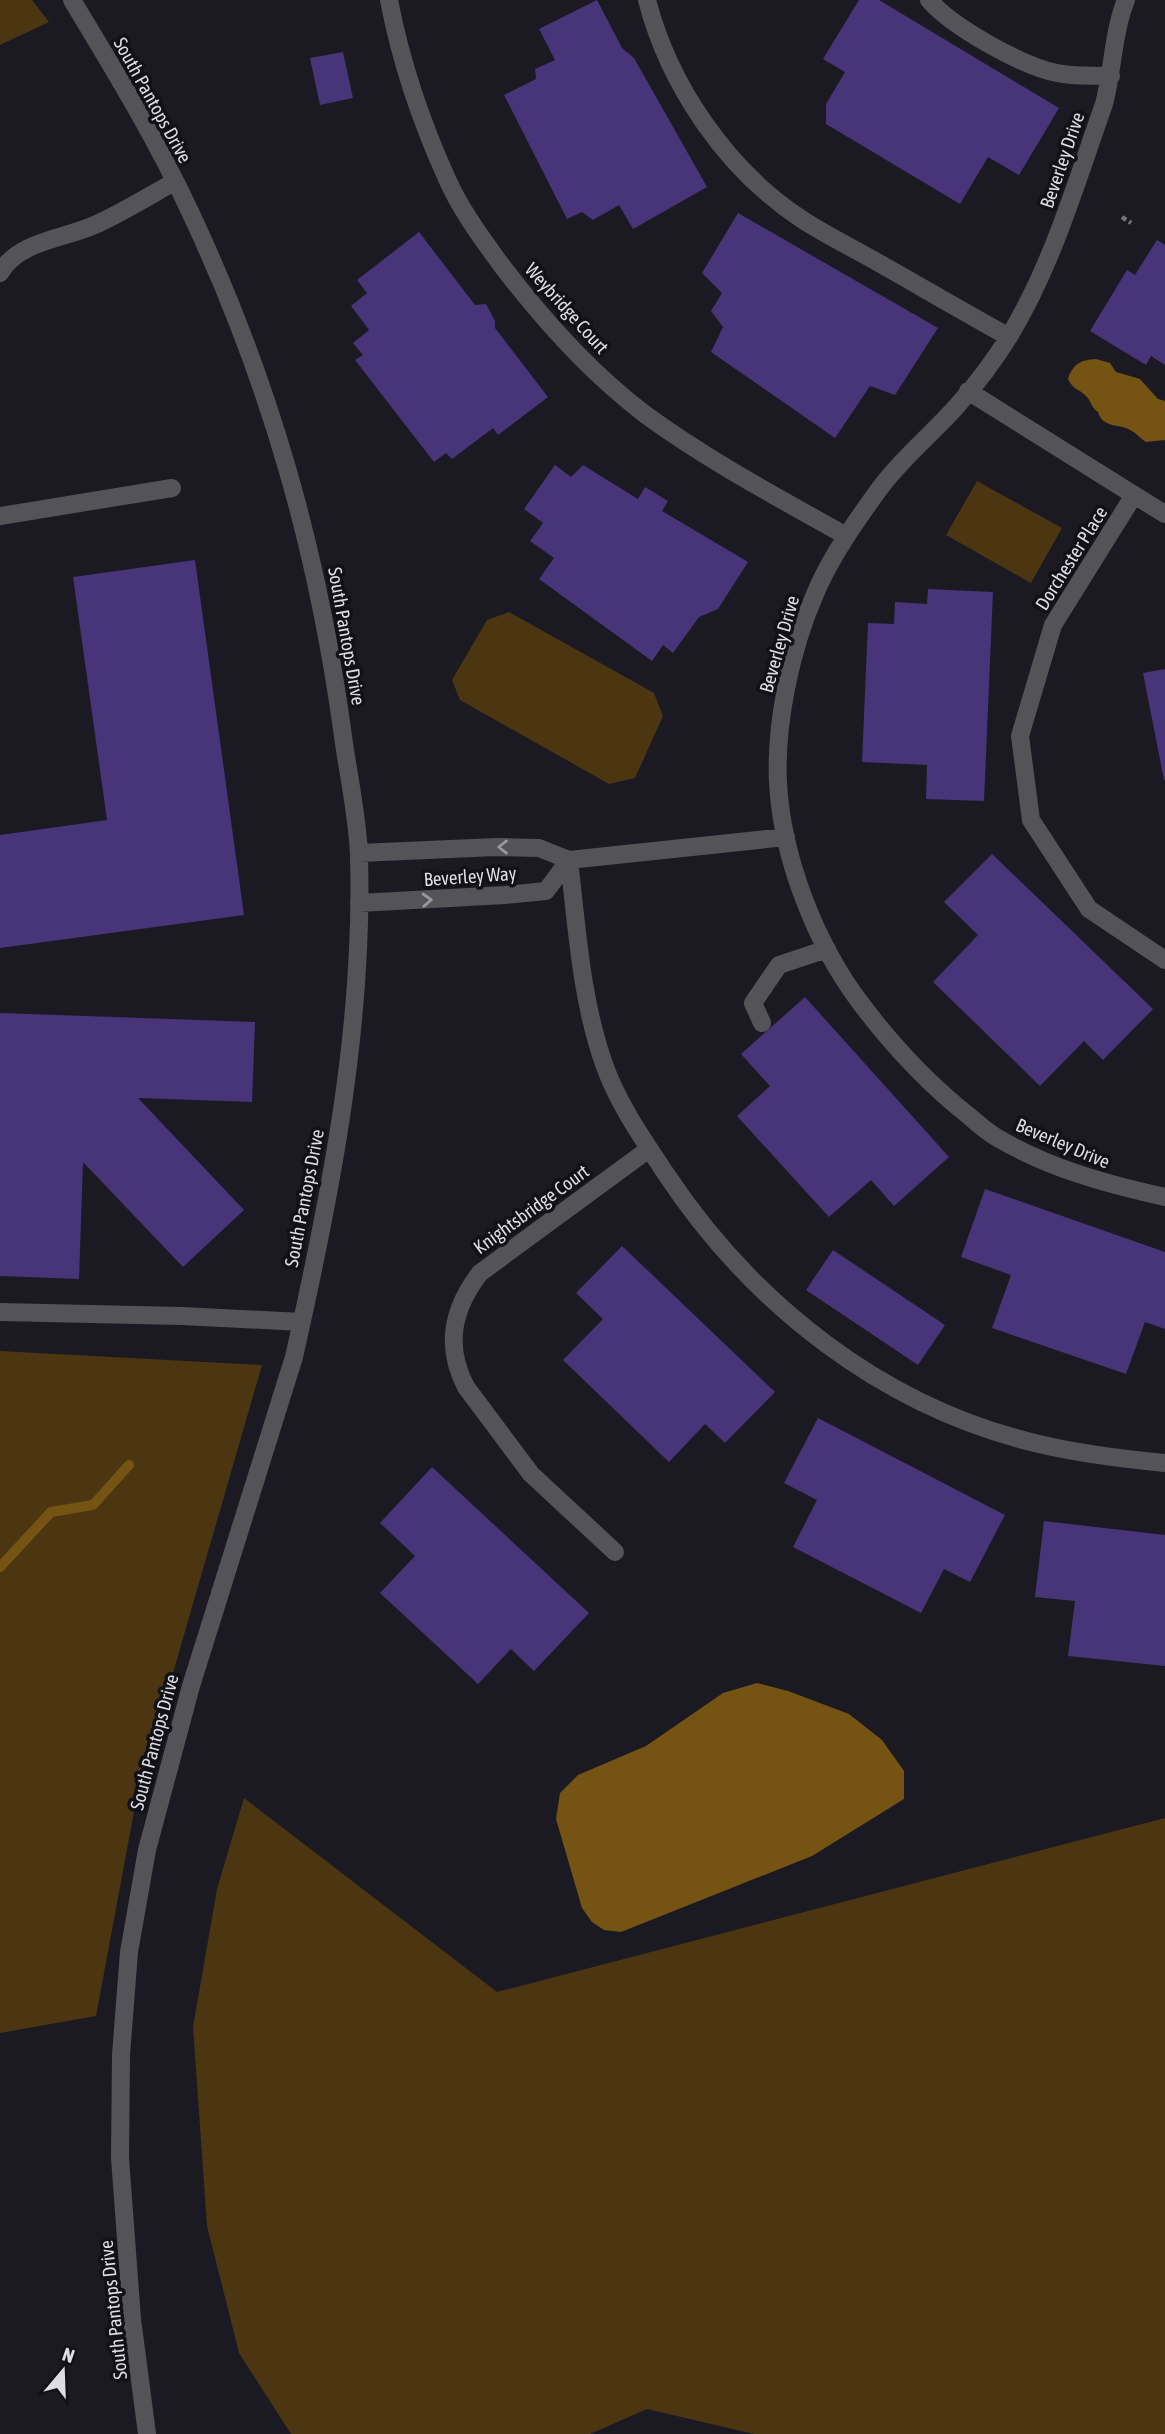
<svg xmlns="http://www.w3.org/2000/svg" width="1165" height="2434" font-family="'Asap Condensed',sans-serif">
	<style>
		.green { fill: #4b3611 }
		.water { fill: #745313 }
		.lines { fill: none; stroke-linecap: round; stroke-linejoin: round }
		.stream { stroke: #745313; stroke-width: 10 }
		.building { fill: #483478 }
		.path { stroke: #75747b; stroke-width: 4.5; stroke-dasharray: 5 3.5; stroke-linecap: butt }
		.minor { stroke: #545358; stroke-width: 18 }
		.oneway { stroke: #99989e }
		.labels { text-anchor: middle; dominant-baseline: central; stroke-width: 7; stroke-linejoin: round; paint-order: stroke }
		.street-label { font-size: 19px; fill: #dedde3; stroke: #121118 }
	</style>
	<rect width="100%" height="100%" fill="#1b1a22"/>
	<path class="green" d="M 0,0 L 32,0 L 49,22 L 0,45 Z
		M 977,481 L 1062,528 L 1031,583 L 946,535 Z
		M 509,612 L 654,693 L 663,716 L 635,778 L 609,784 L 460,700 L 452,680 L 487,620 Z
		M 0,1351 L 262,1365 L 136,1801 L 96,2016 L 0,2033 Z
		M 244,1798 L 497,1992 L 1165,1818 L 1165,2434 L 754,2434 L 647,2409 L 590,2434 L 291,2434 L 239,2353 L 207,2226 L 193,2027 L 217,1889 Z"/>
	<path class="water" d="M 1096,359 L 1110,363 L 1116,372 L 1140,379 L 1158,399 L 1165,401 L 1165,440 L 1146,442 C 1141,439 1137,434 1132,431 C 1120,423 1103,429 1098,412 C 1091,407 1092,403 1087,397 C 1080,389 1073,390 1068,379 C 1073,364 1080,360 1096,359 Z
		M 757,1683 L 788,1691 L 849,1714 L 882,1740 L 904,1771 L 904,1799 L 812,1856 L 621,1932 L 604,1930 L 592,1922 L 582,1908 L 556,1819 L 560,1793 L 578,1775 L 646,1746 L 723,1693 Z"/>
	<g class="lines">
		<path class="stream" d="M 0,1567 L 51,1512 L 93,1505 L 129,1465"/>
	</g>
	<path class="building" d="M 597,0 L 622,48 L 634,58 L 707,187 L 633,229 L 619,205 L 593,220 L 582,212 L 567,219 L 504,95 L 536,79 L 535,69 L 555,60 L 539,29 Z
		M 859,0 L 879,0 L 1059,108 L 1019,175 L 988,157 L 960,204 L 826,124 L 826,104 L 845,72 L 823,59 Z
		M 343,52 L 353,98 L 320,105 L 310,58 Z
		M 738,213 L 938,328 L 895,395 L 870,386 L 835,438 L 711,352 L 723,327 L 711,311 L 722,293 L 702,273 Z
		M 419,232 L 475,305 L 486,304 L 495,321 L 495,328 L 548,397 L 498,435 L 493,428 L 452,459 L 446,453 L 434,462 L 355,360 L 363,355 L 353,343 L 369,330 L 351,306 L 367,293 L 357,280 Z
		M 1157,240 L 1165,245 L 1165,365 L 1151,356 L 1146,365 L 1090,331 L 1127,270 L 1135,275 Z
		M 555,465 L 571,477 L 583,465 L 638,499 L 645,487 L 668,501 L 662,511 L 748,562 L 718,609 L 699,617 L 673,653 L 663,645 L 652,661 L 539,579 L 554,558 L 530,541 L 543,523 L 524,509 Z
		M 195,560 L 244,915 L 0,948 L 0,835 L 107,820 L 73,577 Z
		M 928,589 L 993,592 L 984,801 L 926,799 L 927,765 L 862,762 L 868,623 L 894,624 L 895,602 L 927,604 Z
		M 1165,669 L 1165,780 L 1164,780 L 1143,673 Z
		M 992,854 L 1153,1009 L 1103,1060 L 1084,1041 L 1040,1086 L 933,982 L 978,935 L 944,902 Z
		M 805,997 L 949,1157 L 894,1206 L 871,1180 L 829,1217 L 737,1116 L 770,1086 L 741,1054 Z
		M 0,1013 L 255,1022 L 252,1102 L 138,1098 L 244,1210 L 183,1267 L 83,1162 L 79,1279 L 0,1276 Z
		M 985,1189 L 1165,1252 L 1165,1329 L 1145,1322 L 1126,1374 L 992,1328 L 1011,1275 L 961,1257 Z
		M 622,1246 L 775,1392 L 725,1443 L 705,1424 L 669,1462 L 563,1360 L 603,1319 L 576,1293 Z
		M 833,1250 L 945,1325 L 918,1365 L 806,1290 Z
		M 818,1418 L 1005,1515 L 970,1582 L 944,1569 L 921,1613 L 793,1547 L 817,1500 L 784,1483 Z
		M 432,1467 L 589,1613 L 534,1671 L 511,1649 L 478,1684 L 380,1593 L 415,1556 L 380,1523 Z
		M 1044,1521 L 1165,1535 L 1165,1666 L 1068,1656 L 1075,1601 L 1035,1597 Z"/>
	<g class="lines">
		<path class="path" d="M 1122,217 L 1131,223"/>
		<path class="minor" d="M 72,0 C 115,71 158,142 193,218 C 270,383 317,549 342,729 C 347,769 358,817 359,856 C 364,1025 331,1193 294,1357 L 191,1686 L 147,1850 L 129,1952 L 121,2055 L 120,2158 L 132,2319 L 147,2434
			M 389,0 C 401,63 422,124 448,181 C 461,210 481,237 499,262 C 542,319 589,372 646,415 C 709,461 779,498 846,536
			M 647,0 C 669,85 726,169 800,218 C 822,233 847,245 870,258 C 916,284 962,311 1009,337
			M 929,0 C 952,27 1022,66 1057,73 C 1074,77 1094,75 1111,76
			M 1126,0 C 1113,32 1113,70 1104,104 C 1076,183 1053,263 1010,335 C 996,358 974,387 956,407 C 931,435 902,458 880,488 C 856,521 831,556 815,594 C 791,649 775,723 778,783 C 782,857 815,942 859,1001 C 891,1044 926,1082 969,1116 C 977,1123 986,1131 996,1137 C 1048,1168 1106,1184 1165,1197
			M 0,273 C 19,240 65,239 97,224 C 123,212 149,196 174,182
			M 968,391 L 1134,495 L 1053,625 L 1020,736 L 1031,820 L 1089,909 L 1165,960
			M 1134,495 L 1165,514
			M 0,516 L 172,488
			M 359,853 L 496,847 L 539,848 L 569,860 L 786,837
			M 569,860 C 577,928 581,999 604,1064 C 618,1104 643,1139 666,1174 C 753,1305 884,1408 1039,1444 C 1081,1454 1123,1459 1165,1463
			M 359,903 L 505,895 L 546,891 L 569,860
			M 762,1023 L 753,1003 L 779,965 L 827,949
			M 0,1312 L 182,1316 L 302,1322
			M 615,1552 L 531,1474 L 466,1387 C 444,1345 453,1308 480,1273 L 649,1149"/>
	</g>
	<defs><path id="oneway-chevron" d="M-2-3.5L2.5 0L-2 3.5" fill="none" stroke-width="1.6" stroke-linecap="round" stroke-linejoin="round" transform="scale(1.75)"/></defs>
	<g class="oneway">
		<use href="#oneway-chevron" transform="translate(503 847) rotate(180)"/>
		<use href="#oneway-chevron" transform="translate(427 900) rotate(-3)"/>
	</g>
	<g class="labels">
		<g class="street-label">
			<text transform="translate(153 100) rotate(61)">South Pantops Drive</text>
			<text transform="translate(1062 160) rotate(-71)">Beverley Drive</text>
			<text transform="translate(567 308) rotate(48)">Weybridge Court</text>
			<text transform="translate(1071 558) rotate(-58)">Dorchester Place</text>
			<text transform="translate(347 636) rotate(80)">South Pantops Drive</text>
			<text transform="translate(779 644) rotate(-74)">Beverley Drive</text>
			<text transform="translate(470 876) rotate(-4)">Beverley Way</text>
			<text transform="translate(1063 1143) rotate(23)">Beverley Drive</text>
			<text transform="translate(304 1198) rotate(-79)">South Pantops Drive</text>
			<text transform="translate(531 1209) rotate(-36)">Knightsbridge Court</text>
			<text transform="translate(154 1742) rotate(-75)">South Pantops Drive</text>
			<text transform="translate(113 2310) rotate(-96)">South Pantops Drive</text>
		</g>
	</g>
	<g transform="translate(63 2371) rotate(19)" stroke="#121118" stroke-width="5" paint-order="stroke">
	<path d="M0-5L12 26L0 18L-12 26Z" fill="#dedde3"/>
	<text y="-10" font-size="19" font-weight="bold" text-anchor="middle" fill="#dedde3">N</text>
	</g>
</svg>
